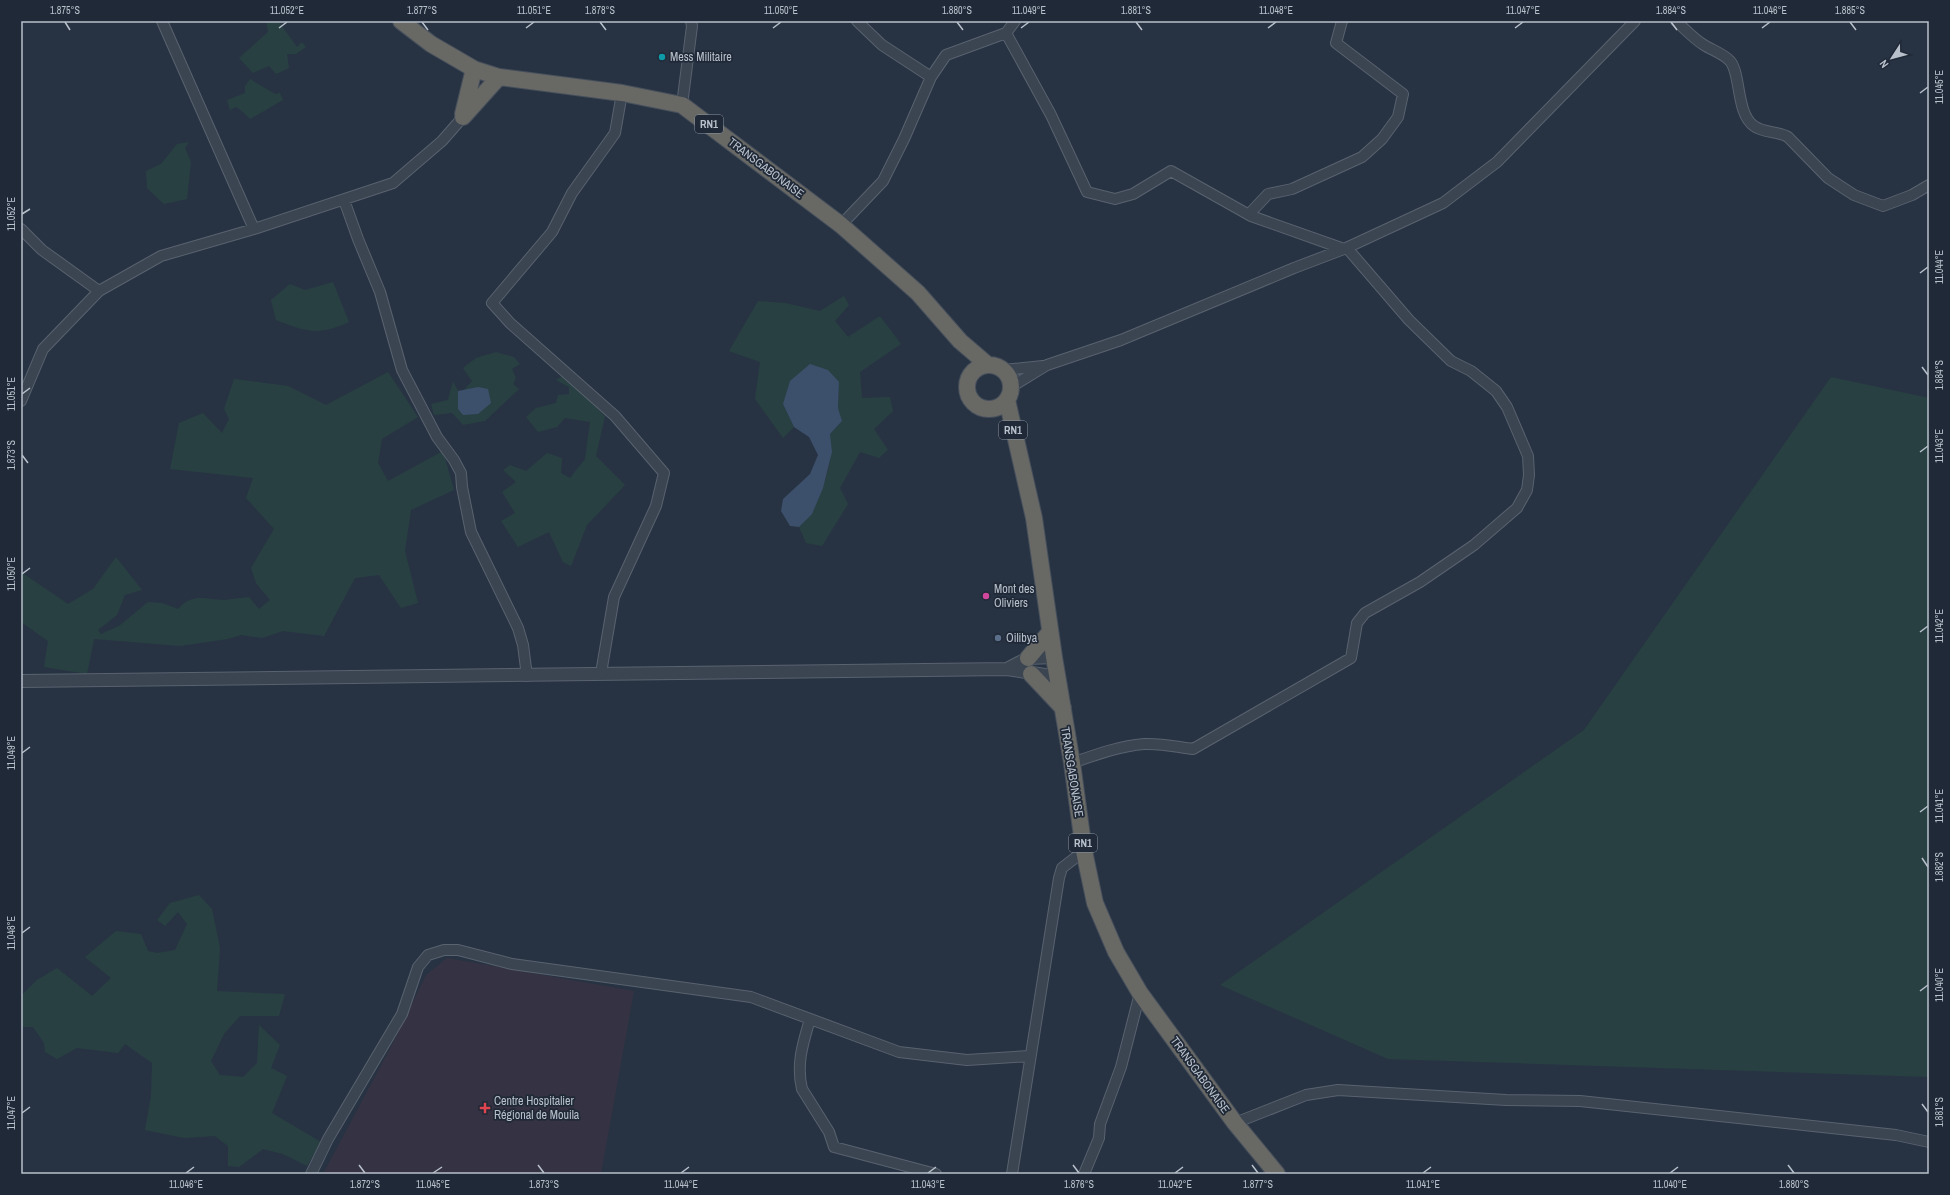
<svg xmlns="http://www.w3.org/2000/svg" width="1950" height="1195" font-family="'Archivo Narrow',sans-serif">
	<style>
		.medical { fill: #353343 }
		.green { fill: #294043 }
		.water { fill: #3d506b }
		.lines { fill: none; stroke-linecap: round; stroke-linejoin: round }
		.minor-casing { stroke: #59626f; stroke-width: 12 }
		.tertiary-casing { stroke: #59626f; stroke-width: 14 }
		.trunk-casing { stroke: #464f5c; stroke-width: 18 }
		.minor { stroke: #3b4552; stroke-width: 10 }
		.tertiary { stroke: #3b4552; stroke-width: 12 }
		.trunk { stroke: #686865; stroke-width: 16 }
		.ticks { fill: none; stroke: #b8c0cc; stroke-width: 1.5 }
		.culture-dot { fill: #0f9aa8; stroke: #202937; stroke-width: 1.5 }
		.hotel-dot { fill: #d1479c; stroke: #202937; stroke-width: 1.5 }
		.service-dot { fill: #5c6f8a; stroke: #202937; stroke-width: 1.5 }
		.health-dot { fill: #e0444e; stroke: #202937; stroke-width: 1.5 }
		.labels { text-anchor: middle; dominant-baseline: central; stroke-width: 3.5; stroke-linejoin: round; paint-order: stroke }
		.shield { fill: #202937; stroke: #8a939f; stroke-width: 1 }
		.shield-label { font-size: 11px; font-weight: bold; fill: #b8c0cc }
		.poi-label { font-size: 12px; fill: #b8c0cc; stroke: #202937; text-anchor: start }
		.street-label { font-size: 12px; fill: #b8c0cc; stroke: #202937 }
		.neatline { fill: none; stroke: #b8c0cc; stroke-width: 1.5 }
		.ticks-label { font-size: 10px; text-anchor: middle; fill: #b8c0cc }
	</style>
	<rect width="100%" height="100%" fill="#273342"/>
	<path class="medical" d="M 447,958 L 634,991 L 601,1174 L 323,1174 L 393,1043 L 426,975 Z"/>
	<path class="green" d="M 266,21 L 279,22 L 297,47 L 302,42 L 306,47 L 296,54 L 287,54 L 289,68 L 276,74 L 269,66 L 253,73 L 239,58 L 268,32 Z
		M 250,79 L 275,94 L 280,93 L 283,100 L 250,119 L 243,112 L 236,107 L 230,110 L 227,100 L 245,93 L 245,86 Z
		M 189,142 L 185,148 L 191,162 L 187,199 L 164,204 L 147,188 L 146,171 L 161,164 L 177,144 Z
		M 333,282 L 349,322 C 318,336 307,332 276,320 L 271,300 L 290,284 L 305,290 Z
		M 844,296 L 849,305 L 835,321 L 848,337 L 880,316 L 901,344 L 860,372 L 862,398 L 890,397 L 893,411 L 874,429 L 888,450 L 879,458 L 860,452 L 840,488 L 848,504 L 822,546 L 806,543 L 799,527 C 816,513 829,475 831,453 C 832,447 830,440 830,434 L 842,421 L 838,409 L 839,382 L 783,404 L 794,427 L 783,438 L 755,399 L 760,362 L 729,351 L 758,301 L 785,303 L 820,311 Z
		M 496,352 L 514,357 L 520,364 L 512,369 L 516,378 L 513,384 L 519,389 L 485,421 L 463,425 L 452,413 L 434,415 L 431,404 L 448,400 L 453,381 L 458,391 L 458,409 L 478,387 L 464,390 L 472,381 L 463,368 L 476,358 Z
		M 388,372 L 418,417 L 382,439 L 378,463 L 388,481 L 443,451 L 454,490 L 411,510 L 405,551 L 418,603 L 401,608 L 379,575 L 355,578 L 324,636 L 283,631 L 262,638 L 241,635 L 228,639 L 180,646 L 94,639 L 87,674 L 44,667 L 48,641 L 21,622 L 21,572 L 68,604 L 93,589 L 116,557 L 142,590 L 125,595 L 117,615 L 98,630 L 101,634 L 119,626 L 148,602 L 162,603 L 178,609 C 194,592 204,600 224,600 C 232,599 241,598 249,597 L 259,609 L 270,600 L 256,583 L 251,568 L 274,529 L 246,498 L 253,478 L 170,469 L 179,423 L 203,413 L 222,433 L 229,419 L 224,409 L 234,379 L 288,386 L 326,405 Z
		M 564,375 L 605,416 L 596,456 L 625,485 L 587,525 L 571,566 L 563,562 L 549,532 L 518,547 L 501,521 L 515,513 L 502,492 L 516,482 L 503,470 L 510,465 L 526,471 L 547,453 L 562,458 L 561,473 L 570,478 L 585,459 L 590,422 L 565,418 L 557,427 L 538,432 L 526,417 L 536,408 L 556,403 L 558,395 L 569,394 L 569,387 L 556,380 Z
		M 1831,377 L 1929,398 L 1929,1077 L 1388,1059 L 1220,985 L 1584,730 Z
		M 199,895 L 212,909 L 220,948 L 217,991 L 285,994 L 279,1016 L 240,1016 L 224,1034 L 211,1061 L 220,1075 L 243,1077 L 257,1063 L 259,1025 L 280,1045 L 271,1068 L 287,1076 L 272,1113 L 321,1142 L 307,1166 L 283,1154 L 263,1149 L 239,1167 L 228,1166 L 228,1146 L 215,1136 L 184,1138 L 145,1130 L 151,1096 L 152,1063 L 125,1044 L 118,1053 L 77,1048 L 57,1059 L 45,1052 L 44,1043 L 33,1027 L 21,1027 L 21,996 L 37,980 L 57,968 L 92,996 L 111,978 L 85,957 L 116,931 L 141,934 L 148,951 L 157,953 L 175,950 L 187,924 L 178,912 L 165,926 L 157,920 L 170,903 Z"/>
	<path class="water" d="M 810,364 L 828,370 L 839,382 L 838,408 L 842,421 L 830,434 L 832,452 L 823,488 L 812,514 L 799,527 L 790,526 L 781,511 L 783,499 L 810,474 L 818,455 L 809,437 L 794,427 L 783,404 L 790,381 Z
		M 478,387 L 488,389 L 491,403 L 478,414 L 463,415 L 458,409 L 458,391 Z"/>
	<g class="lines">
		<defs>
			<path id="minor" d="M 162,21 L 254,229
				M 857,21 L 882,45 L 931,77
				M 1676,21 C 1685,29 1694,39 1704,45 C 1712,50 1724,54 1730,61 C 1741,73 1736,114 1754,126 C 1763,133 1778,131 1788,137 L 1828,178 L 1854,195 L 1883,206 L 1912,195 L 1929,185
				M 1006,33 L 1015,21
				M 682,105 L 692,26 L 691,21
				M 344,200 L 358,239 L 380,292 L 402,370 L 437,437 L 454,460 L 461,473 L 462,487 L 471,532 L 518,628 L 523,645 L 527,676
				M 1251,216 L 1252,211 L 1268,194 L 1292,189 L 1362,157 L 1382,139 L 1398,117 L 1403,94 L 1336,43 L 1342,21
				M 841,225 L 883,181 L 904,139 L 931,77 L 946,55 L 1006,33 L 1051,115 L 1087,192 L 1115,199 L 1133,194 L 1171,171 L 1251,216 L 1344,249
				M 21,229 L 42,250 L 99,291
				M 1003,370 L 1043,366
				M 1011,387 L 1047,365 L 1121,340 L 1294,268 L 1344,249 L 1443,203 L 1497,162 L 1635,21
				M 21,401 L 43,349 L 99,291 L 161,256 L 254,229 L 393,183 L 442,141 L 463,117
				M 601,673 L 614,597 L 656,506 L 664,473 L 615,416 L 510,323 L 492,303 L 552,232 L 572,193 L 615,133 L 622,93
				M 1072,763 C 1095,755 1119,746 1144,744 C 1160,743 1177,747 1193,749 L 1351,658 L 1357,623 L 1365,613 L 1420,582 L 1474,545 L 1517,508 L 1527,490 L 1529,475 L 1528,456 L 1507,407 L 1496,391 L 1471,371 L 1451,361 L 1409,320 L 1347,248
				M 810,1019 C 803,1043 796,1064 802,1089 L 829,1132 L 834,1147 L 936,1174
				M 1235,1123 L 1306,1095 L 1338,1090 L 1506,1100 L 1580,1101 L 1896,1135 L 1929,1142
				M 311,1174 L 328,1139 L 402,1014 L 418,967 L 428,955 L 444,950 L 458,950 L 512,964 L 751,997 L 899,1052 L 967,1060 L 1029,1056
				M 1012,1174 L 1059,878 L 1062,868 L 1084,851
				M 1084,1174 L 1099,1138 L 1100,1124 L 1121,1067 L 1140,993"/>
			<path id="tertiary" d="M 1007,669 L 1028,658 L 1054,657
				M 21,681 L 1007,669 L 1057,677"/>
			<path id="trunk" d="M 401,21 L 431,44 L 474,69 L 499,77 L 622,93 L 682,105 L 841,225 L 918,293 L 960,341 L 988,365
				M 463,114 L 474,69
				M 463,117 L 499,77
				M967 387a22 22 0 1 1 44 0a22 22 0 1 1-44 0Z
				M 1007,400 L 1034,518 L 1054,657 L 1072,763 L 1084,851 L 1095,903 L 1116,952 L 1140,993 L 1235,1123 L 1277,1174
				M 1028,658 L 1050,632
				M 1031,674 L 1063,708"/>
		</defs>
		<use href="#minor" class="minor-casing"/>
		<use href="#tertiary" class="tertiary-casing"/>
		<use href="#trunk" class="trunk-casing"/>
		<use href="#minor" class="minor"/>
		<use href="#tertiary" class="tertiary"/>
		<use href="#trunk" class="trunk"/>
	</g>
	<path class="ticks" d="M 65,22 L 70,30M 422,22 L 428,30M 600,22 L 606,30M 957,22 L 963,30M 1136,22 L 1142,30M 1671,22 L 1677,30M 1850,22 L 1856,30M 279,28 L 287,22M 526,28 L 534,22M 773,28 L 781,22M 1021,28 L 1029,22M 1268,28 L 1276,22M 1515,28 L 1523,22M 1762,28 L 1770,22M 1920,93 L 1928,87M 22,214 L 30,209M 1920,273 L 1928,267M 1922,367 L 1928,375M 22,394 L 30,388M 1920,452 L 1928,446M 22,455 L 28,463M 22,574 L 30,568M 1920,632 L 1928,626M 22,753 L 30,747M 1920,812 L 1928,806M 1922,858 L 1928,867M 22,933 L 30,927M 1920,991 L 1928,985M 1922,1104 L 1928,1112M 22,1113 L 30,1107M 359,1165 L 365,1173M 538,1165 L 544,1173M 1073,1165 L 1079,1173M 1252,1165 L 1258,1173M 1788,1165 L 1794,1173M 186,1173 L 194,1167M 433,1173 L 442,1167M 681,1173 L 689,1167M 928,1173 L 936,1167M 1175,1173 L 1183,1167M 1423,1173 L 1431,1167M 1670,1173 L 1678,1167"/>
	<circle class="culture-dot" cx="662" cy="57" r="4"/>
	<circle class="hotel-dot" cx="986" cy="596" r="4"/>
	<circle class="service-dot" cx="998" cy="638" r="4"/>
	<path class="health-dot" d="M483 1102h4v4h4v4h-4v4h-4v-4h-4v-4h4z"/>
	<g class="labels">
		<g class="shield">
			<rect x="695" y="115" width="28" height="18" rx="3"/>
			<rect x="999" y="421" width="28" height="18" rx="3"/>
			<rect x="1069" y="834" width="28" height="18" rx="3"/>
		</g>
		<g class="shield-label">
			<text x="709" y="124">RN1</text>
			<text x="1013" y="430">RN1</text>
			<text x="1083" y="843">RN1</text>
		</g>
		<g class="poi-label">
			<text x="670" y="57">Mess Militaire</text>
			<text x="994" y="589">Mont des<tspan x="994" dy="14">Oliviers</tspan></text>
			<text x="1006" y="638">Oilibya</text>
			<text x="494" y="1101">Centre Hospitalier<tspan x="494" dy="14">Régional de Mouila</tspan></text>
		</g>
		<g class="street-label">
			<text transform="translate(766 168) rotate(37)">TRANSGABONAISE</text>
			<text transform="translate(1072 772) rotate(81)">TRANSGABONAISE</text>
			<text transform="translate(1200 1075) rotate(54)">TRANSGABONAISE</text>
		</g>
	</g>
	<rect width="1950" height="1195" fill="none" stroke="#202937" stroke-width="44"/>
	<g transform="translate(1892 58) rotate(234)" stroke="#202937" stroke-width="3" paint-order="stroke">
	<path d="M0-3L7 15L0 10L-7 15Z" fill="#b8c0cc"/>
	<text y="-6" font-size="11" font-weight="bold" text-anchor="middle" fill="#b8c0cc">N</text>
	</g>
	<rect x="22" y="22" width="1906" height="1151" class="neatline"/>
	<g class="ticks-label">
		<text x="65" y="14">1.875°S</text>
		<text x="287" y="14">11.052°E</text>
		<text x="422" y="14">1.877°S</text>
		<text x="534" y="14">11.051°E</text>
		<text x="600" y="14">1.878°S</text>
		<text x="781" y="14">11.050°E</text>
		<text x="957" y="14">1.880°S</text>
		<text x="1029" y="14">11.049°E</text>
		<text x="1136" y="14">1.881°S</text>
		<text x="1276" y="14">11.048°E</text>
		<text x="1523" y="14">11.047°E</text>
		<text x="1671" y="14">1.884°S</text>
		<text x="1770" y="14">11.046°E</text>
		<text x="1850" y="14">1.885°S</text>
		<text transform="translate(1939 87) rotate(-90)" y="4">11.045°E</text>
		<text transform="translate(11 214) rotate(-90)" y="4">11.052°E</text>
		<text transform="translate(1939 267) rotate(-90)" y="4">11.044°E</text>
		<text transform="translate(1939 375) rotate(-90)" y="4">1.884°S</text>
		<text transform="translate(11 394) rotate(-90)" y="4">11.051°E</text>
		<text transform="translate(1939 446) rotate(-90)" y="4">11.043°E</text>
		<text transform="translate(11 455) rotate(-90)" y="4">1.873°S</text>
		<text transform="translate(11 574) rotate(-90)" y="4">11.050°E</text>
		<text transform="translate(1939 626) rotate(-90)" y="4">11.042°E</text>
		<text transform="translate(11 753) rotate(-90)" y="4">11.049°E</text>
		<text transform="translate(1939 806) rotate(-90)" y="4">11.041°E</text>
		<text transform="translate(1939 867) rotate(-90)" y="4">1.882°S</text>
		<text transform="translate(11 933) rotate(-90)" y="4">11.048°E</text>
		<text transform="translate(1939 985) rotate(-90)" y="4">11.040°E</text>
		<text transform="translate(1939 1112) rotate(-90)" y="4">1.881°S</text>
		<text transform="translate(11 1113) rotate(-90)" y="4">11.047°E</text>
		<text x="186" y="1188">11.046°E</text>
		<text x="365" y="1188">1.872°S</text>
		<text x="433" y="1188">11.045°E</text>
		<text x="544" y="1188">1.873°S</text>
		<text x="681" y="1188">11.044°E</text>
		<text x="928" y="1188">11.043°E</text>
		<text x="1079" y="1188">1.876°S</text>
		<text x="1175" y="1188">11.042°E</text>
		<text x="1258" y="1188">1.877°S</text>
		<text x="1423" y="1188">11.041°E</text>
		<text x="1670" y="1188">11.040°E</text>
		<text x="1794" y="1188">1.880°S</text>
	</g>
</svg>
